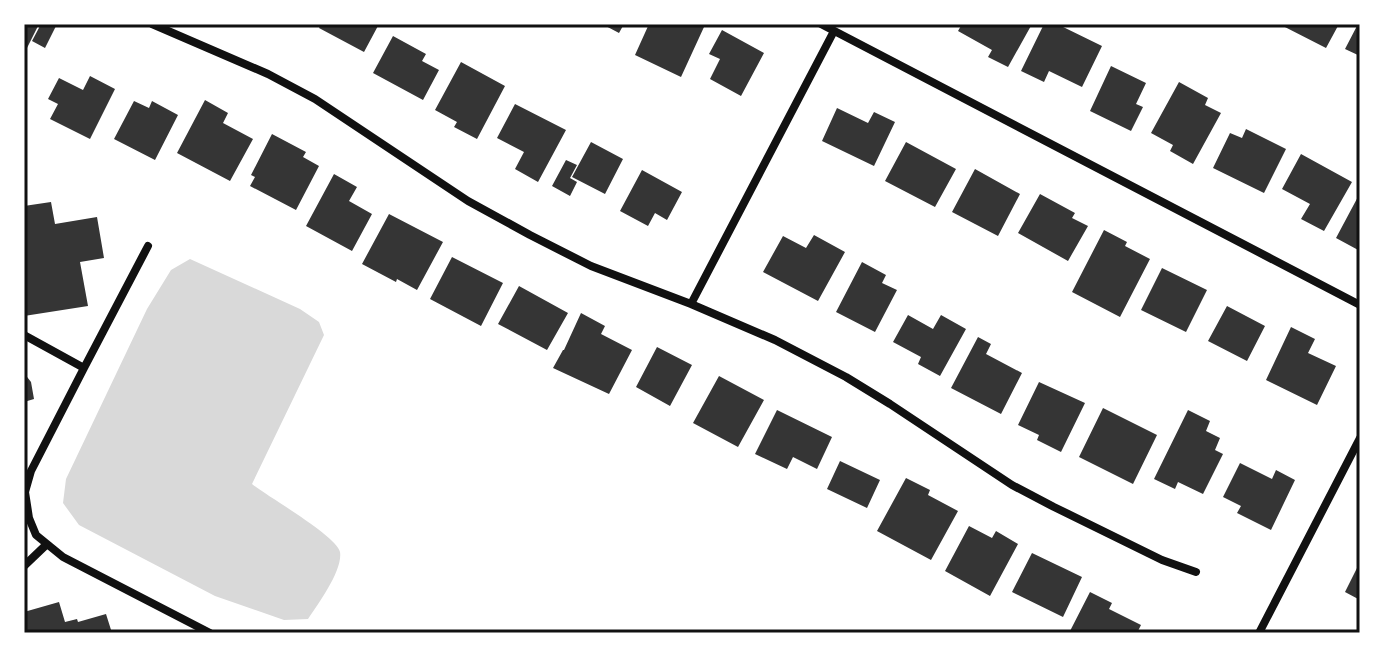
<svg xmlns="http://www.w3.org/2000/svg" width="1384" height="657" font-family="'PT Sans Narrow',sans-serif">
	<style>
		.water { fill: #d9d9d9 }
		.building { fill: #353535 }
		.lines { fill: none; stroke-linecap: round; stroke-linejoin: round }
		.minor { stroke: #111; stroke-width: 8 }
		.neatline { fill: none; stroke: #111; stroke-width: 3 }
	</style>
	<rect width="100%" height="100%" fill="#fff"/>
	<path class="water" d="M 190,259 L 300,309 L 319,322 L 324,335 L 252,484 C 268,497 337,536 340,552 C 343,570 318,604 308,619 L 284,620 L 215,596 L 79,525 L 63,503 L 66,479 L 147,309 L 171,270 Z"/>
	<path class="building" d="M 24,24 L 39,24 L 27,48 L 24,47 Z
		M 41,24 L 57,24 L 45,48 L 32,41 Z
		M 321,24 L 379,24 L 364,52 L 319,28 Z
		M 602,24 L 624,24 L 619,33 Z
		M 649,24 L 699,24 L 704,27 L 681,77 L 635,55 Z
		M 962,24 L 1032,24 L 1008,67 L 988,57 L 992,50 L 958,31 Z
		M 1044,24 L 1057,24 L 1102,46 L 1082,87 L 1049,71 L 1044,82 L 1021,71 Z
		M 1279,24 L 1339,24 L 1326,48 Z
		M 1358,24 L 1360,24 L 1360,56 L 1345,49 Z
		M 722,30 L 764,53 L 741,96 L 710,79 L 720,59 L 709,54 Z
		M 393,36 L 426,54 L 422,61 L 439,70 L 423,100 L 373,73 Z
		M 461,62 L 505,86 L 477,139 L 454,127 L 457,122 L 435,110 Z
		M 1111,66 L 1146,83 L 1136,104 L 1143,107 L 1131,131 L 1090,111 Z
		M 90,76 L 115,89 L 90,139 L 50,119 L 58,104 L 48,99 L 59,78 L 83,90 Z
		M 1179,82 L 1208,98 L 1205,105 L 1221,113 L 1193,164 L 1170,151 L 1173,145 L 1151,133 Z
		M 205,100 L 228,113 L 223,123 L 253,139 L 230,181 L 177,153 Z
		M 134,101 L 149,108 L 152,101 L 178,115 L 155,160 L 114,139 Z
		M 515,104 L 566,130 L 538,182 L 515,169 L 524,152 L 497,138 Z
		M 837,108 L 868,123 L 874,112 L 895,122 L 874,166 L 822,141 Z
		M 1246,129 L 1286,149 L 1264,193 L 1213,168 L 1230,133 L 1242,138 Z
		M 272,134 L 306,152 L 303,157 L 319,166 L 296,210 L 250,186 L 255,177 L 251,175 Z
		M 591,142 L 623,159 L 605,194 L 572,177 Z
		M 906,142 L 956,169 L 935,207 L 885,181 Z
		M 1301,154 L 1352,182 L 1324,231 L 1301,219 L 1310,204 L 1282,189 Z
		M 566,160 L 577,165 L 570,178 L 577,182 L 570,196 L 552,186 Z
		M 975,169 L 1020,194 L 998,236 L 952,212 Z
		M 642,170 L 682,192 L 667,220 L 655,213 L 648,226 L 620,211 Z
		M 334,174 L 357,187 L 349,201 L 372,214 L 352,251 L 306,226 Z
		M 1360,193 L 1360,251 L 1336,238 Z
		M 1040,194 L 1075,213 L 1072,218 L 1088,226 L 1068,261 L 1018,233 Z
		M 51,202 L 55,224 L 97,217 L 104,258 L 80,262 L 88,306 L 24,316 L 24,206 Z
		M 389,214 L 443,242 L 417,290 L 397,279 L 396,282 L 362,264 Z
		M 1104,230 L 1127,242 L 1125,246 L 1150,259 L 1120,317 L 1072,292 Z
		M 814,235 L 845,252 L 818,301 L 763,272 L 783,236 L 806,248 Z
		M 452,257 L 503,283 L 481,326 L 430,299 Z
		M 862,262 L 886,275 L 882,283 L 897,290 L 875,332 L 836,312 Z
		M 1162,268 L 1207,290 L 1186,332 L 1141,310 Z
		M 519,286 L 568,313 L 547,350 L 498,324 Z
		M 1227,306 L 1265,326 L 1247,361 L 1208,341 Z
		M 581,313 L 605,326 L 601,334 L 632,350 L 609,394 L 553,368 L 563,350 L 564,350 Z
		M 908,315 L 933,329 L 941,315 L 966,329 L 940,376 L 918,364 L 921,357 L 893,342 Z
		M 1291,327 L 1315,339 L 1308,353 L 1336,366 L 1317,405 L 1266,380 Z
		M 978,337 L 991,344 L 986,354 L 1022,373 L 1001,414 L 951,388 Z
		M 657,347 L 692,365 L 670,406 L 636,387 Z
		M 24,373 L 31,382 L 34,399 L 24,402 Z
		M 719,376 L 764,400 L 738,447 L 693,423 Z
		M 1039,382 L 1085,403 L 1061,452 L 1037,440 L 1039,435 L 1018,425 Z
		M 1103,408 L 1157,435 L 1133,484 L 1079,457 Z
		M 777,410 L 832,437 L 817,469 L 793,457 L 787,469 L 755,454 Z
		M 1188,410 L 1210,421 L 1206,431 L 1220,438 L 1215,450 L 1223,454 L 1203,494 L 1178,482 L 1175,489 L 1154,479 Z
		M 840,461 L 880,480 L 867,508 L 827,489 Z
		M 1240,463 L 1272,479 L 1276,470 L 1295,480 L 1271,530 L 1237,513 L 1241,506 L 1223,497 Z
		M 906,478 L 930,490 L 928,495 L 958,511 L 931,560 L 877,531 Z
		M 969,526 L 992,538 L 996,531 L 1018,544 L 990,596 L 945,571 Z
		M 1032,553 L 1082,577 L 1063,617 L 1012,592 Z
		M 1360,562 L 1360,600 L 1345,592 Z
		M 1090,592 L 1112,603 L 1109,609 L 1141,625 L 1137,633 L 1069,633 Z
		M 59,602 L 65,622 L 77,619 L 78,622 L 106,614 L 112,633 L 24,633 L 24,612 Z"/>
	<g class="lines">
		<path class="minor" d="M 152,24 L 268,74 L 315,99 L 468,201 L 530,235 L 591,266 L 691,304 L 775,340 L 846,377 L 890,404 L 1012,485 L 1054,507 L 1162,560 L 1196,572
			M 821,24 L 1360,305
			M 691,304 L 834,31
			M 24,335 L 84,368 L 148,246
			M 84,368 L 31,471 L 25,492 L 29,518 L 36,535 L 63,557 L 210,633
			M 24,566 L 46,545
			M 1259,633 L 1360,438"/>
	</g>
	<rect width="1384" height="657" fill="none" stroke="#ffffff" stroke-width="52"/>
	<rect x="26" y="26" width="1332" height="605" class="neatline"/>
</svg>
